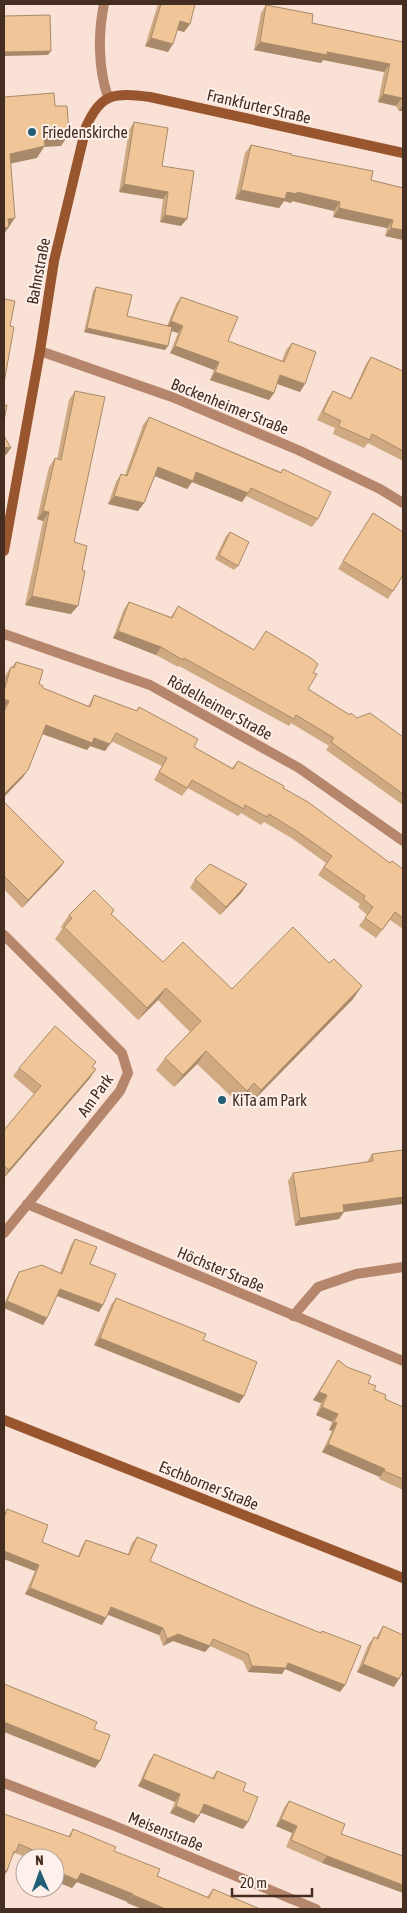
<svg xmlns="http://www.w3.org/2000/svg" width="407" height="1913" font-family="'Asap Condensed',sans-serif">
	<style>
		.lines { fill: none; stroke-linecap: round; stroke-linejoin: round }
		.street { stroke: #b5856c; stroke-width: 10 }
		.secondary { stroke: #99552d; stroke-width: 10 }
		.wall { fill: #cea982 }
		.shaded-wall { fill: #a88a6a }
		.building { fill: #f0c597; stroke: #a88a6a }
		.poi-dot { fill: #235e77; stroke: #fef1eb; stroke-width: 2 }
		.labels { text-anchor: middle; dominant-baseline: central; stroke-width: 4; stroke-linejoin: round; paint-order: stroke }
		.street-label { font-size: 16px; fill: #442d21; stroke: #fef1eb }
		.poi-label { font-size: 16px; fill: #442d21; stroke: #fef1eb; text-anchor: start }
	</style>
	<rect width="100%" height="100%" fill="#f9e1d5"/>
	<g class="lines">
		<path class="street" d="M 104,4 C 98,33 98,69 108,97
			M 40,351 L 172,397 L 298,450 L 380,489 L 403,503
			M 4,634 L 150,685 L 299,768 L 403,841
			M 4,935 L 122,1053 L 128,1073 L 120,1091 L 4,1233
			M 27,1204 L 403,1361
			M 293,1316 L 318,1287 L 356,1274 L 403,1267
			M 4,1783 L 110,1824 L 316,1909"/>
		<path class="secondary" d="M 4,551 L 40,351 L 54,261 L 86,127 C 101,92 115,93 150,97 L 403,153
			M 4,1420 L 403,1578"/>
	</g>
	<path class="wall" d="M 158,4 L 195,4 L 190,24 L 184,32 L 177,30 L 168,52 L 145,46 Z
		M 266,5 L 312,23 L 403,42 L 403,111 L 399,111 L 396,106 L 378,102 L 384,72 L 323,60 L 321,63 L 254,50 L 261,13 Z
		M 134,122 L 162,166 L 181,226 L 160,222 L 163,199 L 119,192 L 129,130 Z
		M 251,145 L 291,155 L 371,180 L 403,188 L 403,240 L 385,236 L 387,228 L 333,217 L 334,211 L 292,201 L 291,203 L 284,201 L 279,208 L 235,199 L 245,153 Z
		M 96,287 L 127,316 L 167,326 L 176,304 L 181,297 L 228,341 L 282,361 L 286,350 L 292,343 L 300,392 L 277,384 L 274,393 L 269,400 L 210,380 L 214,370 L 170,353 L 178,333 L 172,331 L 165,350 L 84,332 L 93,291 Z
		M 371,357 L 403,371 L 403,461 L 368,443 L 364,448 L 333,434 L 335,428 L 317,420 L 328,398 L 333,391 L 350,399 L 366,364 Z
		M 75,391 L 74,542 L 71,614 L 25,605 L 43,521 L 37,519 L 49,467 L 55,458 L 57,459 L 69,400 Z
		M 149,417 L 281,472 L 283,469 L 318,519 L 312,527 L 246,496 L 242,502 L 192,482 L 187,489 L 155,476 L 144,503 L 138,511 L 108,504 L 116,482 L 121,474 L 125,475 L 143,425 Z
		M 373,513 L 403,532 L 403,576 L 388,599 L 338,569 Z
		M 230,532 L 238,566 L 234,570 L 215,559 L 226,536 Z
		M 129,602 L 171,617 L 178,606 L 254,650 L 266,631 L 314,661 L 313,673 L 308,689 L 350,715 L 403,737 L 403,805 L 326,750 L 329,746 L 291,723 L 289,726 L 179,666 L 178,667 L 156,655 L 113,638 L 124,609 Z
		M 16,662 L 43,688 L 88,706 L 94,695 L 137,711 L 139,707 L 194,747 L 232,768 L 238,761 L 283,788 L 390,863 L 403,869 L 403,929 L 390,920 L 376,938 L 359,926 L 367,915 L 358,907 L 360,904 L 318,875 L 326,863 L 293,839 L 264,822 L 261,825 L 241,813 L 238,816 L 188,788 L 182,796 L 154,780 L 162,766 L 111,741 L 105,751 L 90,746 L 87,750 L 42,734 L 28,770 L 23,777 L 4,797 L 4,681 L 6,674 L 11,667 L 12,667 Z
		M 4,802 L 64,862 L 59,869 L 22,908 L 4,889 Z
		M 195,879 L 247,884 L 242,892 L 220,915 L 190,888 Z
		M 111,914 L 163,962 L 232,989 L 353,999 L 252,1102 L 245,1096 L 238,1103 L 197,1064 L 174,1087 L 156,1070 L 165,1058 L 190,1032 L 158,1000 L 138,1020 L 55,939 L 62,929 L 61,927 L 69,915 Z
		M 93,1067 L 96,1069 L 90,1078 L 4,1178 L 4,1130 L 34,1094 L 13,1076 L 19,1068 Z
		M 403,1150 L 344,1212 L 339,1219 L 295,1226 L 288,1181 L 293,1173 L 367,1162 L 372,1154 Z
		M 75,1239 L 90,1264 L 99,1312 L 57,1296 L 47,1318 L 43,1325 L 4,1308 L 4,1304 L 15,1279 L 19,1272 L 60,1273 L 71,1245 Z
		M 116,1298 L 203,1340 L 244,1396 L 239,1403 L 94,1345 L 111,1305 Z
		M 338,1360 L 368,1383 L 374,1390 L 385,1399 L 403,1407 L 403,1490 L 379,1479 L 380,1477 L 322,1452 L 332,1431 L 329,1430 L 332,1422 L 316,1415 L 321,1403 L 313,1400 Z
		M 7,1509 L 42,1542 L 78,1556 L 82,1546 L 86,1540 L 128,1554 L 132,1543 L 137,1537 L 150,1561 L 253,1606 L 320,1633 L 322,1631 L 345,1685 L 340,1692 L 285,1669 L 282,1674 L 248,1672 L 243,1661 L 210,1646 L 205,1652 L 173,1641 L 163,1646 L 159,1635 L 108,1614 L 102,1625 L 25,1594 L 35,1571 L 4,1559 L 4,1514 Z
		M 383,1626 L 394,1687 L 357,1672 L 368,1645 L 374,1637 L 376,1638 Z
		M 154,1754 L 212,1778 L 217,1771 L 243,1791 L 243,1829 L 201,1812 L 194,1823 L 170,1813 L 175,1802 L 138,1786 L 149,1761 Z
		M 289,1801 L 341,1834 L 403,1856 L 322,1863 L 286,1847 L 292,1833 L 276,1826 L 284,1808 Z
		M 4,1814 L 68,1837 L 73,1829 L 157,1876 L 207,1897 L 213,1889 L 260,1909 L 127,1903 L 128,1902 L 77,1882 L 72,1888 L 55,1881 L 55,1858 L 28,1858 L 15,1853 L 11,1858 L 7,1871 L 4,1876 Z"/>
	<path class="shaded-wall" d="M 180,21 L 190,24 L 184,32 L 174,29 Z
		M 151,38 L 173,44 L 168,52 L 145,46 Z
		M 260,42 L 327,52 L 390,64 L 384,72 L 323,60 L 321,63 L 254,50 Z
		M 51,51 L 48,55 L 4,56 L 4,52 Z
		M 383,94 L 402,98 L 396,106 L 378,102 Z
		M 403,105 L 403,111 L 399,111 Z
		M 69,134 L 61,146 L 44,147 L 37,158 L 4,165 L 10,154 L 44,136 Z
		M 124,184 L 168,192 L 163,199 L 119,192 Z
		M 241,190 L 297,192 L 340,202 L 334,211 L 292,201 L 291,203 L 284,201 L 279,208 L 235,199 Z
		M 339,208 L 393,220 L 387,228 L 333,217 Z
		M 165,215 L 187,219 L 181,226 L 160,222 Z
		M 15,218 L 4,234 L 4,225 L 8,219 Z
		M 391,228 L 403,230 L 403,240 L 385,236 Z
		M 171,321 L 183,326 L 178,333 L 166,329 Z
		M 87,328 L 168,346 L 165,350 L 84,332 Z
		M 175,346 L 219,362 L 214,370 L 170,353 Z
		M 215,372 L 274,393 L 269,400 L 210,380 Z
		M 280,375 L 305,384 L 300,392 L 275,383 Z
		M 4,447 L 11,448 L 6,455 L 4,455 Z
		M 158,467 L 196,472 L 248,493 L 242,502 L 192,482 L 187,489 L 152,475 Z
		M 114,496 L 144,503 L 138,511 L 108,504 Z
		M 43,511 L 49,512 L 43,521 L 37,519 Z
		M 32,596 L 78,606 L 71,614 L 25,605 Z
		M 118,631 L 161,647 L 156,655 L 113,638 Z
		M 4,699 L 9,701 L 4,708 Z
		M 46,725 L 94,738 L 110,744 L 105,751 L 90,746 L 87,750 L 40,733 Z
		M 28,770 L 23,777 L 4,797 L 4,794 Z
		M 64,862 L 59,869 L 22,908 L 28,900 Z
		M 247,884 L 242,892 L 220,915 L 226,907 Z
		M 362,986 L 353,999 L 252,1102 L 261,1090 Z
		M 166,988 L 158,1000 L 138,1020 L 147,1008 Z
		M 206,1051 L 197,1064 L 174,1087 L 183,1075 Z
		M 96,1069 L 90,1078 L 4,1178 L 9,1170 Z
		M 254,1083 L 245,1096 L 238,1103 L 247,1091 Z
		M 403,1197 L 403,1204 L 344,1212 L 339,1219 L 295,1226 L 300,1218 L 343,1205 Z
		M 60,1289 L 103,1305 L 99,1312 L 55,1295 Z
		M 7,1301 L 47,1318 L 43,1325 L 4,1308 L 4,1305 Z
		M 100,1338 L 244,1396 L 239,1403 L 94,1345 Z
		M 319,1392 L 327,1395 L 321,1403 L 313,1400 Z
		M 322,1407 L 338,1414 L 332,1422 L 316,1415 Z
		M 334,1422 L 337,1423 L 332,1431 L 329,1430 Z
		M 328,1444 L 385,1469 L 380,1477 L 322,1452 Z
		M 4,1551 L 39,1565 L 35,1571 L 4,1559 Z
		M 30,1588 L 106,1618 L 102,1625 L 25,1594 Z
		M 111,1607 L 163,1628 L 159,1635 L 106,1614 Z
		M 178,1634 L 210,1646 L 205,1652 L 173,1641 L 163,1646 L 167,1639 Z
		M 288,1663 L 345,1685 L 340,1692 L 285,1669 L 282,1674 L 248,1672 L 252,1666 Z
		M 363,1664 L 399,1679 L 394,1687 L 357,1672 Z
		M 4,1722 L 100,1761 L 95,1768 L 4,1732 Z
		M 143,1779 L 180,1794 L 175,1802 L 138,1786 Z
		M 204,1804 L 248,1822 L 243,1829 L 199,1812 Z
		M 176,1806 L 199,1816 L 194,1823 L 170,1813 Z
		M 281,1819 L 297,1826 L 292,1833 L 276,1826 Z
		M 327,1856 L 403,1885 L 403,1893 L 322,1863 Z
		M 4,1870 L 7,1871 L 4,1876 Z
		M 56,1871 L 81,1873 L 133,1894 L 128,1902 L 77,1882 L 72,1888 L 55,1881 Z
		M 133,1895 L 166,1909 L 142,1909 L 127,1903 Z"/>
	<path class="building" d="M 161,4 L 195,4 L 190,24 L 180,21 L 173,44 L 151,38 Z
		M 266,5 L 313,14 L 312,23 L 403,42 L 403,100 L 402,98 L 383,94 L 390,64 L 327,52 L 327,55 L 260,42 Z
		M 50,15 L 51,51 L 4,52 L 4,16 Z
		M 54,93 L 55,106 L 67,106 L 69,134 L 44,136 L 45,146 L 10,154 L 15,218 L 8,219 L 9,227 L 4,228 L 4,97 Z
		M 134,122 L 168,128 L 162,166 L 194,171 L 187,219 L 165,215 L 168,192 L 124,184 Z
		M 251,145 L 292,154 L 291,155 L 373,171 L 371,180 L 403,188 L 403,230 L 391,228 L 393,220 L 339,208 L 340,202 L 297,192 L 297,194 L 287,192 L 285,199 L 241,190 Z
		M 96,287 L 132,295 L 127,316 L 172,327 L 168,346 L 87,328 Z
		M 181,297 L 238,317 L 228,341 L 284,362 L 292,343 L 316,352 L 305,384 L 280,375 L 274,393 L 215,372 L 219,362 L 175,346 L 183,326 L 171,321 Z
		M 4,299 L 15,301 L 10,326 L 14,327 L 4,383 Z
		M 371,357 L 403,371 L 403,451 L 372,434 L 370,440 L 338,426 L 341,421 L 323,412 L 333,391 L 351,399 Z
		M 75,391 L 105,397 L 74,542 L 87,546 L 82,570 L 85,571 L 78,606 L 32,596 L 49,512 L 43,511 L 55,458 L 61,460 Z
		M 4,405 L 7,405 L 4,421 Z
		M 149,417 L 281,473 L 283,469 L 331,492 L 318,519 L 251,488 L 248,493 L 196,472 L 193,481 L 158,467 L 144,503 L 114,496 L 121,474 L 127,476 Z
		M 4,436 L 11,448 L 4,447 Z
		M 373,513 L 403,532 L 403,575 L 393,591 L 343,561 Z
		M 230,532 L 249,542 L 238,566 L 219,555 Z
		M 129,602 L 172,618 L 178,606 L 254,650 L 266,631 L 314,660 L 314,661 L 318,664 L 313,673 L 317,674 L 308,689 L 350,715 L 351,713 L 357,718 L 370,713 L 403,737 L 403,794 L 331,742 L 334,738 L 296,715 L 294,719 L 184,658 L 183,660 L 161,647 L 118,631 Z
		M 16,662 L 43,670 L 39,684 L 43,686 L 43,688 L 90,707 L 94,695 L 137,711 L 139,707 L 198,739 L 194,747 L 233,769 L 238,761 L 284,786 L 283,788 L 308,802 L 390,863 L 392,861 L 403,869 L 403,918 L 395,912 L 382,930 L 365,918 L 373,907 L 363,899 L 365,896 L 324,867 L 332,856 L 298,832 L 269,814 L 267,817 L 245,805 L 244,809 L 192,780 L 187,788 L 159,772 L 167,758 L 116,733 L 110,744 L 94,738 L 92,743 L 46,725 L 28,770 L 4,794 L 4,712 L 9,701 L 4,699 L 4,691 L 11,667 L 14,668 Z
		M 4,802 L 64,862 L 28,900 L 4,876 L 5,874 L 4,873 Z
		M 210,864 L 247,884 L 226,907 L 195,879 Z
		M 94,890 L 114,910 L 111,914 L 163,962 L 183,942 L 232,989 L 293,927 L 329,963 L 334,959 L 362,986 L 261,1090 L 254,1083 L 247,1091 L 206,1051 L 183,1075 L 165,1058 L 201,1021 L 166,988 L 147,1008 L 64,927 L 72,918 L 69,915 Z
		M 55,1026 L 96,1062 L 92,1067 L 96,1069 L 9,1170 L 4,1166 L 4,1130 L 41,1086 L 19,1068 Z
		M 403,1150 L 403,1197 L 343,1205 L 344,1212 L 300,1218 L 293,1173 L 373,1161 L 372,1154 Z
		M 75,1239 L 97,1247 L 90,1264 L 116,1274 L 103,1305 L 60,1289 L 47,1318 L 7,1301 L 19,1272 L 42,1265 L 62,1274 Z
		M 116,1298 L 206,1334 L 203,1340 L 257,1362 L 244,1396 L 100,1338 Z
		M 338,1360 L 347,1367 L 371,1376 L 368,1383 L 376,1386 L 374,1390 L 386,1395 L 385,1399 L 403,1407 L 403,1479 L 384,1471 L 385,1469 L 328,1444 L 337,1423 L 334,1422 L 338,1414 L 322,1407 L 327,1395 L 319,1392 Z
		M 7,1509 L 48,1525 L 42,1542 L 79,1557 L 86,1540 L 129,1555 L 137,1537 L 157,1545 L 150,1561 L 253,1606 L 321,1633 L 322,1631 L 361,1646 L 345,1685 L 288,1663 L 286,1668 L 252,1666 L 248,1654 L 213,1639 L 210,1646 L 178,1634 L 167,1639 L 163,1628 L 111,1607 L 106,1618 L 30,1588 L 39,1565 L 4,1551 L 4,1518 Z
		M 383,1626 L 403,1635 L 403,1670 L 399,1679 L 363,1664 L 374,1637 L 378,1639 Z
		M 4,1684 L 84,1716 L 97,1722 L 94,1729 L 110,1735 L 100,1761 L 4,1722 Z
		M 154,1754 L 214,1779 L 217,1771 L 246,1783 L 243,1791 L 258,1797 L 248,1822 L 204,1804 L 199,1816 L 176,1806 L 180,1794 L 143,1779 Z
		M 289,1801 L 345,1824 L 341,1834 L 403,1856 L 403,1885 L 327,1856 L 291,1840 L 297,1826 L 281,1819 Z
		M 4,1814 L 70,1837 L 73,1829 L 116,1847 L 114,1851 L 160,1869 L 157,1876 L 209,1898 L 213,1889 L 260,1909 L 166,1909 L 133,1895 L 133,1894 L 81,1873 L 77,1880 L 56,1871 L 60,1862 L 55,1860 L 55,1858 L 51,1858 L 19,1844 L 16,1852 L 14,1851 L 7,1871 L 4,1870 Z"/>
	<g class="poi-dot">
		<circle cx="32" cy="132" r="5"/>
		<circle cx="222" cy="1100" r="5"/>
	</g>
	<g class="labels">
		<g class="street-label">
			<text transform="translate(259 106) rotate(13)">Frankfurter Straße</text>
			<text transform="translate(38 271) rotate(-79)">Bahnstraße</text>
			<text transform="translate(230 406) rotate(22)">Bockenheimer Straße</text>
			<text transform="translate(220 707) rotate(29)">Rödelheimer Straße</text>
			<text transform="translate(95 1095) rotate(-54)">Am Park</text>
			<text transform="translate(221 1269) rotate(23)">Höchster Straße</text>
			<text transform="translate(209 1485) rotate(22)">Eschborner Straße</text>
			<text transform="translate(166 1831) rotate(22)">Meisenstraße</text>
		</g>
		<g class="poi-label">
			<text x="42" y="132">Friedenskirche</text>
			<text x="232" y="1100">KiTa am Park</text>
		</g>
	</g>
	<rect width="407" height="1913" fill="none" stroke="#442d21" stroke-width="10"/>
	<g transform="translate(40 1873) rotate(358)"><circle r="24" fill="#fef1eb" stroke="#b4a39a"/>
	<path d="M0-4L9 19L0 12L-9 19Z" fill="#235e77"/>
	<text y="-8" font-size="14" font-weight="bold" text-anchor="middle" fill="#442d21">N</text>
	</g>
	<path d="M232 1888v8h80v-8" fill="none" stroke="#442d21" stroke-width="2.5"/>
	<text x="240" y="1888" font-size="15" fill="#442d21" stroke="#fef1eb" stroke-width="4" paint-order="stroke">20 m</text>
</svg>
